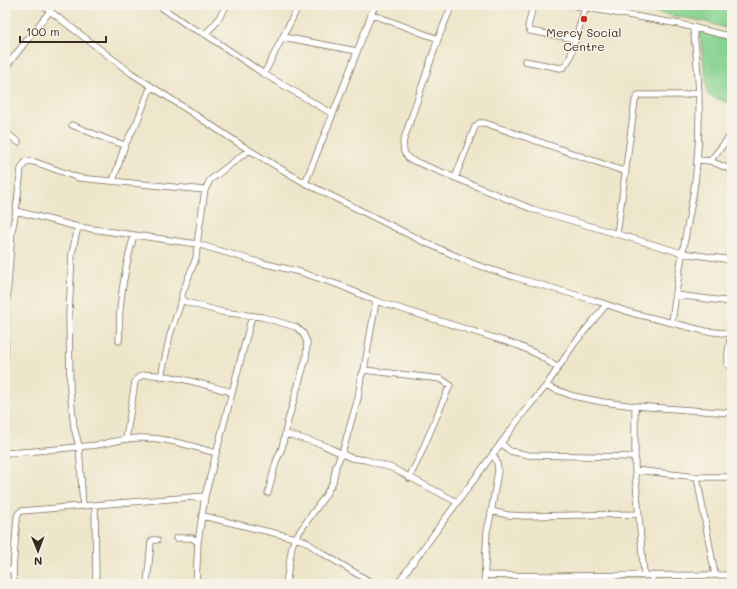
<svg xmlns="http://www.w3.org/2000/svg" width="737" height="589" font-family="Mali,sans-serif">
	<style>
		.green { fill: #86d28f; stroke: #607e56 }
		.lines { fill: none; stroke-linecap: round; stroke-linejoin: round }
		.minor-casing { stroke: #7a6c5a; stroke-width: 7 }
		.minor { stroke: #fff; stroke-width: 5.5 }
		.poi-dot { fill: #c8321e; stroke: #f7f3e8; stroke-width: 1.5 }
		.labels { text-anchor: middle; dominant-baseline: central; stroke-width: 3; stroke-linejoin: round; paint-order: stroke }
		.poi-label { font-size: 12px; fill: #3b2a1e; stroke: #f7f3e8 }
	</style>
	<rect width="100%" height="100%" fill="#f7f3e8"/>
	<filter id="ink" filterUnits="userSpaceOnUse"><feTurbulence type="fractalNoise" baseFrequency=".025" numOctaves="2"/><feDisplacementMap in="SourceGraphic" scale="8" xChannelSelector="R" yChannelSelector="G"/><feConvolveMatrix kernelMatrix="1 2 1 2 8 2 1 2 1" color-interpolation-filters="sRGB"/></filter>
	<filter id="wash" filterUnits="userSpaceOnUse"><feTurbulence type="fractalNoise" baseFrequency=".012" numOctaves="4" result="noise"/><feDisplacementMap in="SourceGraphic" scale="16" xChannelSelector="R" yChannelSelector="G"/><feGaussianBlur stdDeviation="0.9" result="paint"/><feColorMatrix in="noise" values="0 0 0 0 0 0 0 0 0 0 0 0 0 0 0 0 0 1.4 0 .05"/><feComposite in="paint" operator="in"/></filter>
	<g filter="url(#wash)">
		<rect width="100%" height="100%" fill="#eee6ca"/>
		<path class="green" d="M 632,5 L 732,5 L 732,30 L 706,22 L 632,8 Z
			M 693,28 L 732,37 L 732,104 L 708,95 L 700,36 Z"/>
	</g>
	<g filter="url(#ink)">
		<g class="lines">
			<defs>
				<path id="minor" d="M 42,5 L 131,73 L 249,150 L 305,183 L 422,241 L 474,264 L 514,277 L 593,300 L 632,313 L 705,331 L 732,334
					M 158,5 L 190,27 L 205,34 L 264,74 L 333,114
					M 452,5 L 438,39 L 403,142 L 404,152 L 409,159 L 532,209 L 682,253 L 732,260
					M 571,5 L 679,24 L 732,37
					M 532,10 L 528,27 L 530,31 L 576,39
					M 371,14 L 438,39
					M 205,34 L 215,24 L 227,5
					M 283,37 L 357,51
					M 525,61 L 560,68 L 564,67 L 570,58 L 585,8
					M 5,68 L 50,11
					M 264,74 L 299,5
					M 72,125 L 109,140 L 125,145
					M 5,132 L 18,142
					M 697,160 L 710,161 L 732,170
					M 710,161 L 732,134
					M 455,178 L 475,127 L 479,123 L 485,123 L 626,172
					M 113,181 L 125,145 L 137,122 L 151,86
					M 305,183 L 333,114 L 375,5
					M 16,211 L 78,227 L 197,244 L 258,262 L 300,272 L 339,285 L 376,301 L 517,345 L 539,355 L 558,368
					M 78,227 L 72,253 L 69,314 L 70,389 L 74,427 L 79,446 L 83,506
					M 617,234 L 635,101 L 638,95 L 684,95 L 699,92
					M 676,295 L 732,302
					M 182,299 L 186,302 L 222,312 L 262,317 L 296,327 L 303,333 L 307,342 L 306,358 L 287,424 L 282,448 L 276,462 L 268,493
					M 672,323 C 675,299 678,275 683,251 C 687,225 693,200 696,174 C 701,125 700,76 693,28
					M 119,341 C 120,331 119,320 120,310 C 122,284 127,260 134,235
					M 5,360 L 6,310 L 12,231 L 16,211 L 21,169 L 26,161 L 35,162 L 79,178 L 205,190
					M 728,365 L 728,352 L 731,334
					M 364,370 L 441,379 L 450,385 L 419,458 L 409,478
					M 161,377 L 170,335 L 182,299 L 182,294 L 196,258 L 198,237 L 205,190 L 210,180 L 249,150
					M 546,386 L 573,396 L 603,402 L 635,406 L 732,413
					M 635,406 L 635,470 L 644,576
					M 286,434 L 321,444 L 351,458 L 366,460 L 392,468 L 457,502
					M 126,439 L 135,382 C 137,378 139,376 144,375 C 168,373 208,386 232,392
					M 501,443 L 510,451 L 528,455 L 634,457
					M 5,453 C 36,452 66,448 96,445 C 111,443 124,438 139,438 C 165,437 191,446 216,453
					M 635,470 L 697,477 L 732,477
					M 697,477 L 715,575
					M 95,505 L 96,584
					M 491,511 L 508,515 L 526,516 L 639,514
					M 203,516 L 295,538 L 305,541 L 322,553 L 374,584
					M 176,538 L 192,538 L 198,542
					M 5,570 L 13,569
					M 485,575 L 552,576 L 732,575
					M 652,576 L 652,584
					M 14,584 L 13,569 L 17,518 L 18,514 L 21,511 L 205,496
					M 147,584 L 151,542 L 153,540 L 157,540
					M 196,584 L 198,542 L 205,496 L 252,316
					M 286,584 L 292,546 L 295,538 L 325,496 L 333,482 L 336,466 L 343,450 L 358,398 L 361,377 L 364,370 L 376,301
					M 397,584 L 524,412 L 546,386 L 574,344 L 606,305
					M 484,584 L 487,531 L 490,519 L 498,471 L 497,463 L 493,453"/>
			</defs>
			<use href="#minor" class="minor-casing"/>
			<use href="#minor" class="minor"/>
		</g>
	</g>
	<circle class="poi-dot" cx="584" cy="19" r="4"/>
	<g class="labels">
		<g class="poi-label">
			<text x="584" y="32">Mercy Social<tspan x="584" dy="14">Centre</tspan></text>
		</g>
	</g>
	<rect width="737" height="589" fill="none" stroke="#f7f3e8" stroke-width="20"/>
	<g transform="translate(38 551) rotate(179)" stroke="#f7f3e8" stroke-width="3" paint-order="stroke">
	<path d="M0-3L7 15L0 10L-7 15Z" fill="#3b2a1e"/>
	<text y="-6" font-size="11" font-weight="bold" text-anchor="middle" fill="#3b2a1e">N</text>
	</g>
	<path d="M20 36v6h86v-6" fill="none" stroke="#3b2a1e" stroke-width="2"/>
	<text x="26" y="36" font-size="12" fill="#3b2a1e" stroke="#f7f3e8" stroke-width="3" paint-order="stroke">100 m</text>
</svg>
